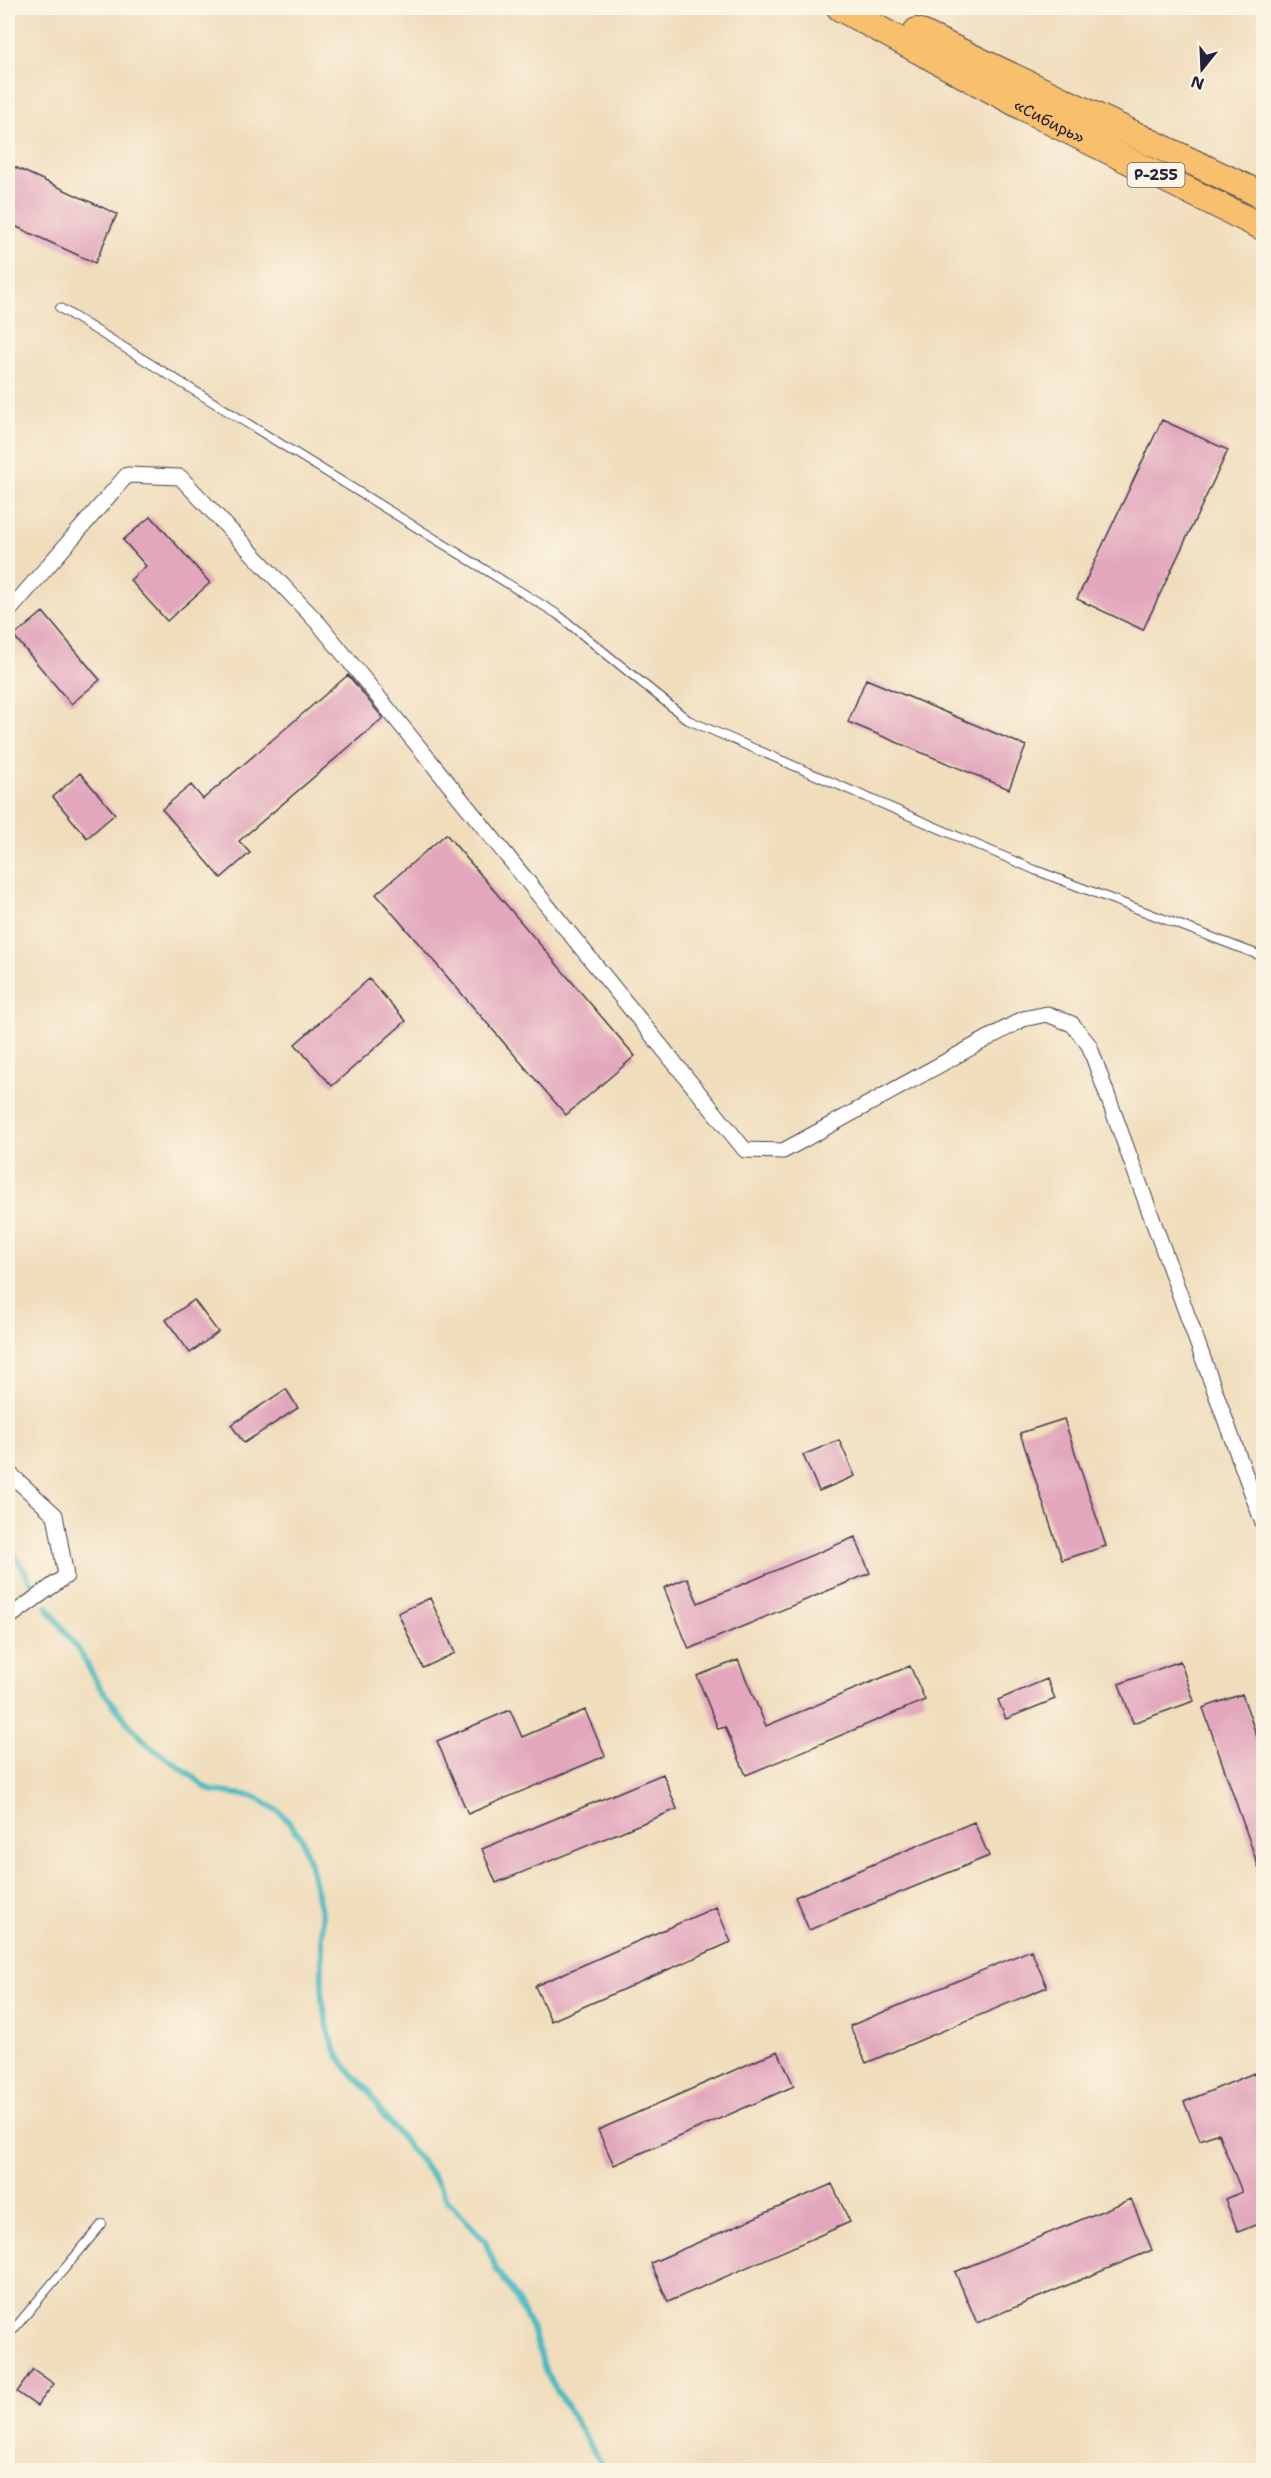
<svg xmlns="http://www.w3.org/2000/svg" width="1271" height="2478" font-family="'Shantell Sans',sans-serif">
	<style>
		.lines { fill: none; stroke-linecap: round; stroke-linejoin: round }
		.stream { stroke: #4bbac1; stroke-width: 6 }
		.building { fill: #e2a7bc }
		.service-casing { stroke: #413e4e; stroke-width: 10 }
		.minor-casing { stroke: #413e4e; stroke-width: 17 }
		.trunk-casing { stroke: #413e4e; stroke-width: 28 }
		.service { stroke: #fff; stroke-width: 8 }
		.minor { stroke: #fff; stroke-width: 15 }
		.trunk { stroke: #f8bf6c; stroke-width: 26 }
		.labels { text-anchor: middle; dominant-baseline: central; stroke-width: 6; stroke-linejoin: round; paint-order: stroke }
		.shield { fill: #fcf5e5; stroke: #63616e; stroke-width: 1.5 }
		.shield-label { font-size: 15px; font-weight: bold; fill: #22223b }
		.street-label { font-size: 16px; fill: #22223b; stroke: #fcf5e5 }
	</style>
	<rect width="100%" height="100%" fill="#fcf5e5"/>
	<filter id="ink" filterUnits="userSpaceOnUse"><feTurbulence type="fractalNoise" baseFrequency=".0167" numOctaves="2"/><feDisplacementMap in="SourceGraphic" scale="12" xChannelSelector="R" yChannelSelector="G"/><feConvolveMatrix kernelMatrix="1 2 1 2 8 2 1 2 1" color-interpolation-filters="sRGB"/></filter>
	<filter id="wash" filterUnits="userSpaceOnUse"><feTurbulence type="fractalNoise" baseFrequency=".008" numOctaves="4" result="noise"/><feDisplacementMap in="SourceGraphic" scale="24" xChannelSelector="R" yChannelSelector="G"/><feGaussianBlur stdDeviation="1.35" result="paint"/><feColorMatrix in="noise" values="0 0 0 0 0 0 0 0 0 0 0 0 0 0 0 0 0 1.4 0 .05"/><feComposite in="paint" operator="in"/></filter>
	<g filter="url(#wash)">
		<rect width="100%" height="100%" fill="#f0ddbc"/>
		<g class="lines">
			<path class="stream" d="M 8,1544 L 31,1582
				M 47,1607 L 80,1652 L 99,1686 L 132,1728 L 151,1747 L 194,1777 L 203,1786 L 213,1791 L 252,1796 L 263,1801 L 281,1813 L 301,1837 L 310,1864 L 322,1916 L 322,1999 L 329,2034 L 338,2055 L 350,2072 L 370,2092 L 380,2111 L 436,2180 L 447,2200 L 485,2241 L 497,2271 L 511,2289 L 533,2331 L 546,2373 L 605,2470"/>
		</g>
		<g id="blocks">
			<path class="building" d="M 8,164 L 117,214 L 95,263 L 8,223 Z
				M 1162,420 L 1228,450 L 1143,630 L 1077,599 Z
				M 151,516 L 210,583 L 167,621 L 130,580 L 146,566 L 123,540 Z
				M 43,612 L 100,680 L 71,704 L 14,636 Z
				M 348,675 L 383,718 L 239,841 L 250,853 L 221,878 L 162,809 L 191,785 L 203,799 Z
				M 866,679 L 1026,746 L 1009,789 L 848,722 Z
				M 80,773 L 115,814 L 87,838 L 53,797 Z
				M 446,834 L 635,1056 L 566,1115 L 376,894 Z
				M 369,979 L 406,1021 L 332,1086 L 295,1044 Z
				M 194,1300 L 218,1332 L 190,1353 L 166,1320 Z
				M 286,1389 L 298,1408 L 244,1443 L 231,1425 Z
				M 1064,1419 L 1106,1546 L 1062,1560 L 1020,1433 Z
				M 839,1440 L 855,1476 L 819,1491 L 803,1455 Z
				M 855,1537 L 870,1573 L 689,1649 L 664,1588 L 687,1578 L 698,1603 Z
				M 430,1598 L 455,1653 L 423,1668 L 398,1613 Z
				M 738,1660 L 766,1726 L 910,1666 L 925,1700 L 746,1775 L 725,1727 L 718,1729 L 697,1676 Z
				M 1180,1661 L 1194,1701 L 1133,1723 L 1119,1684 Z
				M 1047,1679 L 1055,1699 L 1006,1719 L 998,1700 Z
				M 1242,1694 L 1263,1754 L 1263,1874 L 1261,1874 L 1203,1708 Z
				M 510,1710 L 522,1737 L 585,1710 L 605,1756 L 468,1814 L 437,1741 Z
				M 663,1774 L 677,1809 L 496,1883 L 482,1849 Z
				M 974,1822 L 989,1856 L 809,1930 L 795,1897 Z
				M 716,1907 L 731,1942 L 551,2021 L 535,1986 Z
				M 1031,1950 L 1047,1987 L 866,2063 L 850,2026 Z
				M 778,2051 L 794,2086 L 614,2165 L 598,2130 Z
				M 1254,2073 L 1263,2094 L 1263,2222 L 1238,2232 L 1225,2199 L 1242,2192 L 1218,2133 L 1200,2140 L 1184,2102 Z
				M 832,2184 L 850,2222 L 668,2302 L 651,2263 Z
				M 1131,2199 L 1152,2250 L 977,2323 L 955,2272 Z
				M 33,2369 L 54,2384 L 37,2406 L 17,2392 Z"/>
		</g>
	</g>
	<g filter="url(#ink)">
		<use href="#blocks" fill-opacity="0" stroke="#413e4e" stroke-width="1.5"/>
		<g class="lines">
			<defs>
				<path id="service" d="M 60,308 L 557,614 L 688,720 L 1035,870 L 1264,957
					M 8,2336 L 102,2224"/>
				<path id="minor" d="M 8,612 L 127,475 L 180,477 L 320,625 L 745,1150 L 783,1151 L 1023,1019 L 1047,1014 L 1072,1024 L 1089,1045 L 1264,1526
					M 8,1472 L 55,1515 L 66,1576 L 8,1618"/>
				<g id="trunk">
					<path id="s1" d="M 840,8 L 1049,121 L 1264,228"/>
					<path d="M 917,31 L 1264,196"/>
				</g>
			</defs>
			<use href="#service" class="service-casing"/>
			<use href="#minor" class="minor-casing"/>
			<use href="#trunk" class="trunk-casing"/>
			<use href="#service" class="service"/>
			<use href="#minor" class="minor"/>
			<use href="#trunk" class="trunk"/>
		</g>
	</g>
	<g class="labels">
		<rect class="shield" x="1127.5" y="163" width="57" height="24" rx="4.5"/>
		<g class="shield-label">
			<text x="1156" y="175">Р-255</text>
		</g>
		<g class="street-label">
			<text stroke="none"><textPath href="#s1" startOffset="238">«Сибирь»</textPath></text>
		</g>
	</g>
	<rect width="1271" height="2478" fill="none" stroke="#fcf5e5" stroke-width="30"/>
	<g transform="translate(1202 69) rotate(198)" stroke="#fcf5e5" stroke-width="4.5" paint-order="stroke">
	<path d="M0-4.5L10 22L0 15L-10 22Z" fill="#22223b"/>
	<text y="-9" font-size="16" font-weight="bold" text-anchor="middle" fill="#22223b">N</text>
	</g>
</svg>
